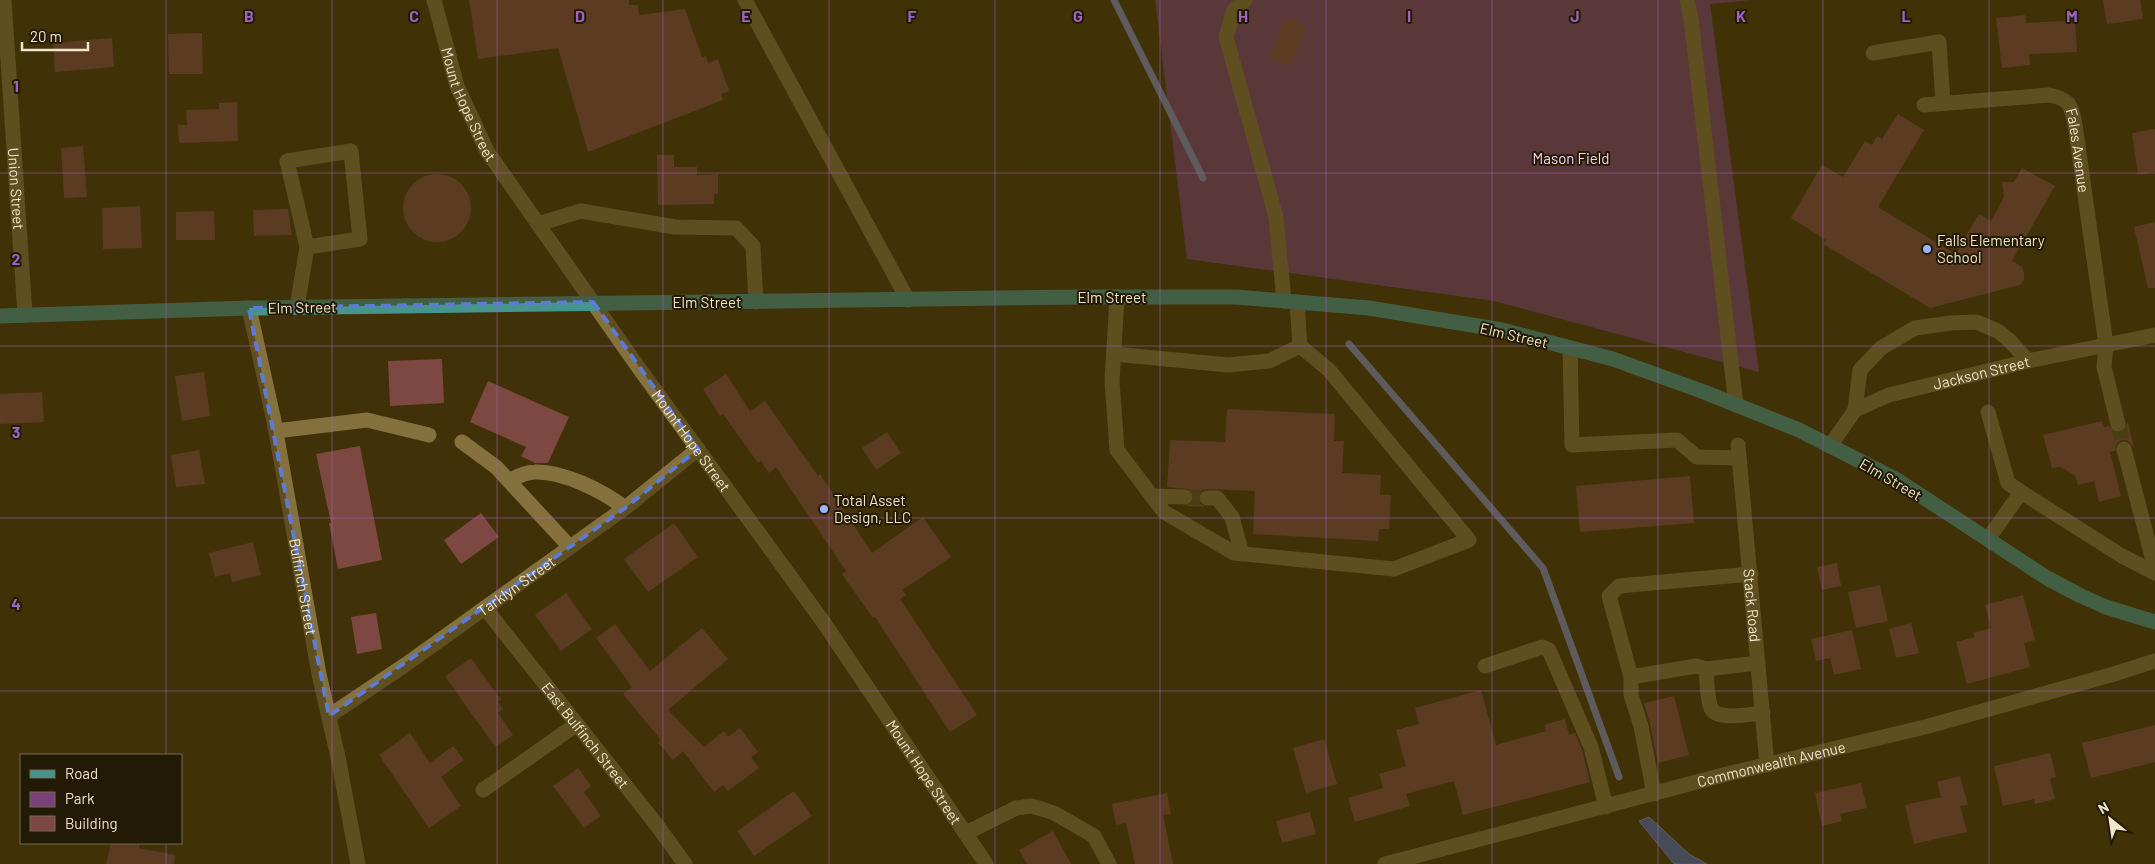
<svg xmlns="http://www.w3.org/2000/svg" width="2155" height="864" font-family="Barlow,sans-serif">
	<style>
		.green { fill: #7a4178 }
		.water { fill: #506abb; stroke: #808fc0 }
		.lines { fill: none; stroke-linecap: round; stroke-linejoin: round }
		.stream { stroke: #808fc0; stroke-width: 7 }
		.building { fill: #7d4841 }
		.minor-tunnel { stroke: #5a4c25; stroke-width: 15; stroke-dasharray: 15 8; stroke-linecap: butt }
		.minor { stroke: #85713e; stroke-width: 15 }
		.major { stroke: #46958c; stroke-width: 15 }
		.marked { fill: none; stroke: #5c7bd4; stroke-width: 4; stroke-dasharray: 10 6; stroke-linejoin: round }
		.grid { fill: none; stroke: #9e64c3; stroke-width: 1; stroke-opacity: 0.55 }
		.poi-dot { fill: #9ab5fd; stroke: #221a05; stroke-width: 2 }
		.labels { text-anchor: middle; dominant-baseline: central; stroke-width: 4; stroke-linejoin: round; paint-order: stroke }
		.street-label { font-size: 15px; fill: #f0e5cb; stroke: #221a05 }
		.park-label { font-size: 15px; fill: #f7d0f4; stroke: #221a05 }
		.poi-label { font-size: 15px; fill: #f0e5cb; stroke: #221a05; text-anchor: start }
		.grid-label { font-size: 16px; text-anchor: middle; font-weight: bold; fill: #9e64c3; stroke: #221a05; stroke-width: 4; stroke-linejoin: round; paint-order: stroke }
	</style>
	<rect width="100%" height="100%" fill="#403108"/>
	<path class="green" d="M 1155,0 L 1751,0 L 1710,4 L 1759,372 L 1494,301 L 1187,259 Z"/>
	<path class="water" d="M 1649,817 L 1689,854 L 1707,864 L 1674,864 L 1639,821 Z"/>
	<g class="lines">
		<path class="stream" d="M 1114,0 L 1203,178
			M 1349,344 L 1543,568 L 1619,777"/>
	</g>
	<path class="building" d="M 469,0 L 629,0 L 629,5 L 638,5 L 639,15 L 685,9 L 702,57 L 706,56 L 708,63 L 718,59 L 729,91 L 721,94 L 723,100 L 588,152 L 558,48 L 478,59 Z
		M 2103,0 L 2140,0 L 2143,19 L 2107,24 Z
		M 2025,15 L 2026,23 L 2075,20 L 2077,52 L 2029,54 L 2030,65 L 2002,68 L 1996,18 Z
		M 1285,18 L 1307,26 L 1291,66 L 1269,58 Z
		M 202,33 L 203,74 L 169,74 L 168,34 Z
		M 112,38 L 114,67 L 55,72 L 53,43 Z
		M 237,102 L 238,141 L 179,143 L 178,125 L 187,125 L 186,110 L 219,109 L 219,103 Z
		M 1898,114 L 1924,130 L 1878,207 L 1955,254 L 1979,214 L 1991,221 L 2004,197 L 2002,182 L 2014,182 L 2022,168 L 2055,186 L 2012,261 L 2022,267 L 2024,273 L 2024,280 L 2020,285 L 1930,308 L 1823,244 L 1826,240 L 1791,218 L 1822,165 L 1843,177 L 1865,141 L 1872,145 L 1877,136 L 1882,139 Z
		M 2155,129 L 2155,172 L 2138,175 L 2132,133 Z
		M 83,146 L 87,197 L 64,198 L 61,148 Z
		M 657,155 L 674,155 L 674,167 L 697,167 L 697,175 L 718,174 L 718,194 L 714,194 L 714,204 L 658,205 Z
		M403 208a34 34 0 1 1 68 0a34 34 0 1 1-68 0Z
		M 140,206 L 142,248 L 103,249 L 102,208 Z
		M 288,209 L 292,235 L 254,236 L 253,210 Z
		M 214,211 L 215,240 L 176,240 L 176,212 Z
		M 2155,222 L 2155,288 L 2148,288 L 2134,227 Z
		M 442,359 L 444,403 L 390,406 L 388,361 Z
		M 204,372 L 210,416 L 182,421 L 175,376 Z
		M 726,374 L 750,411 L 765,401 L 818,476 L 820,474 L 872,553 L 923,517 L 951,557 L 902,590 L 906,595 L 900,599 L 977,715 L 950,732 L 875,617 L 873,618 L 842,574 L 846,571 L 776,467 L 769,473 L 761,461 L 758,463 L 723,414 L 720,416 L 703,389 Z
		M 488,381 L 569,417 L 548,463 L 535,463 L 521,456 L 526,447 L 470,422 Z
		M 42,392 L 44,422 L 0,424 L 0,394 Z
		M 1227,409 L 1335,414 L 1334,441 L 1344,441 L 1342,473 L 1381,475 L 1380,495 L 1391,495 L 1389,529 L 1379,529 L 1378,541 L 1253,534 L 1255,491 L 1207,489 L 1202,490 L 1198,498 L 1199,503 L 1206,507 L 1186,506 L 1193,502 L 1194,498 L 1190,489 L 1167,487 L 1170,440 L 1225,442 Z
		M 2102,421 L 2104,427 L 2109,426 L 2116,433 L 2124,431 L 2128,422 L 2134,447 L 2127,440 L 2122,440 L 2117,443 L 2115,451 L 2110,452 L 2121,496 L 2099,502 L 2094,481 L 2078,485 L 2075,476 L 2061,467 L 2052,468 L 2043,435 Z
		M 887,432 L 901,453 L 876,470 L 862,448 Z
		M 360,446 L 382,560 L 338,569 L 329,523 L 331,523 L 316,454 Z
		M 199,450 L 205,484 L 176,487 L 171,455 Z
		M 1690,476 L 1694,523 L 1580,532 L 1576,486 Z
		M 481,513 L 499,537 L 461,564 L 444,540 Z
		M 674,523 L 698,557 L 648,592 L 624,559 Z
		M 253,542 L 261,575 L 232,582 L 230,573 L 215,577 L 209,553 Z
		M 1837,563 L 1841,586 L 1822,590 L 1817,567 Z
		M 1880,585 L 1888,621 L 1856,628 L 1848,592 Z
		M 566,593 L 592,629 L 561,651 L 535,615 Z
		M 2023,595 L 2035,640 L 2024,643 L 2030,667 L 1967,684 L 1956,642 L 1975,637 L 1973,633 L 1991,628 L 1985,605 Z
		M 376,613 L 382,649 L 357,654 L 351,617 Z
		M 1911,623 L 1919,653 L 1896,658 L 1889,629 Z
		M 615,624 L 650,671 L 702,628 L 728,659 L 668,710 L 704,747 L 724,731 L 728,737 L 740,728 L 758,752 L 751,757 L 759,768 L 728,791 L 723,785 L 714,792 L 683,751 L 673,760 L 658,743 L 661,740 L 623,694 L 632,687 L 596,638 Z
		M 1852,630 L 1861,669 L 1834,675 L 1830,658 L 1816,661 L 1811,639 Z
		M 471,658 L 501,700 L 498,702 L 503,709 L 498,713 L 513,735 L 495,747 L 445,676 Z
		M 1481,690 L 1496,745 L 1546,731 L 1544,725 L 1565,719 L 1569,735 L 1575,733 L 1582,750 L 1590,782 L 1463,815 L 1454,781 L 1406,794 L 1410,806 L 1355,822 L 1348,798 L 1383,788 L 1379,774 L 1406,766 L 1396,730 L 1419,724 L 1415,708 Z
		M 1674,696 L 1689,755 L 1658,763 L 1650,724 L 1644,703 Z
		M 2155,725 L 2155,762 L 2091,778 L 2082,743 Z
		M 410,733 L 430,763 L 453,746 L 464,760 L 441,777 L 461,806 L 429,828 L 379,755 Z
		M 1324,739 L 1337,784 L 1306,793 L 1293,748 Z
		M 2050,753 L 2056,777 L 2050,779 L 2055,799 L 2035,804 L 2034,799 L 2003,806 L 1994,766 Z
		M 578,768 L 591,786 L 584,792 L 601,816 L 584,828 L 553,786 Z
		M 1960,776 L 1968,805 L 1960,806 L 1967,832 L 1914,844 L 1905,805 L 1941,797 L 1937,782 Z
		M 1861,783 L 1867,808 L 1840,814 L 1842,821 L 1822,826 L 1815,793 Z
		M 794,791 L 812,816 L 754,856 L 737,831 Z
		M 1167,793 L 1171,814 L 1163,815 L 1173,864 L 1135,864 L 1126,823 L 1116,825 L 1112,804 Z
		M 1310,812 L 1316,834 L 1282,843 L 1276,821 Z
		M 1053,831 L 1071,864 L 1027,864 L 1019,850 Z
		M 111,843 L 140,843 L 139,848 L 175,855 L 174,864 L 106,864 Z"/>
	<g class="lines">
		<path class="minor-tunnel" d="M 2118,424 L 2124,449
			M 1185,497 L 1207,498"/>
		<g class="minor">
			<path id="s1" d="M 4,0 L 25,315"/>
			<path id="s2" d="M 434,0 L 457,86 L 487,151 L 636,364 L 824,623 L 986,864"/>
			<path d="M 745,0 L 908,300"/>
			<path d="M 1245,0 L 1234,10 L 1226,37 L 1276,217 L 1284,301"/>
			<path d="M 1687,0 L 1691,19 L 1736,405"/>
			<path d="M 1873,53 L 1939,42 L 1943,103"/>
			<path id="s3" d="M 1924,105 L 2049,95 C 2070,99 2071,105 2075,124 L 2106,345 L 2104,367 L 2118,424"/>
			<path d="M 538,224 L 581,211 L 675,227 L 736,228 L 753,246 L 756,302"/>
			<path d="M 1117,297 L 1112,381 L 1117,450 L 1164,512 L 1234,553 L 1394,569 L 1469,540 L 1329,370 L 1300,346 L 1297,302"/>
			<path d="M 297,307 L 307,247 L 360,239 L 351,151 L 287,161 L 307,247"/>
			<path id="s4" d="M 249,308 L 274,421 L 319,674 L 338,757 L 358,864"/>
			<path d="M 1570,348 L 1572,445 L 1677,440 L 1697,457 L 1739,458"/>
			<path d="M 1114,354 L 1228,365 L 1269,361 L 1300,346"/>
			<path d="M 1855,410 L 1860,370 L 1881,348 L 1915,328 L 1951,323 L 1976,322 L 1998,331 L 2010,341 L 2028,361"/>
			<path d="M 1988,412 L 2008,483 L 2021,492"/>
			<path d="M 276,431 L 367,420 L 429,435"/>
			<path d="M 462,442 L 496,467 L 570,547"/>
			<path id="s5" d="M 1738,445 L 1767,765"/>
			<path id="s6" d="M 1830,446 L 1855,410 L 1889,395 L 2028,361 L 2155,335"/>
			<path d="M 2124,449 L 2155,568"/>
			<path d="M 509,481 C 517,477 525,472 535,472 C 563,471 603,491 625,508"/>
			<path d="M 1152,496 L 1185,497"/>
			<path d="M 1207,498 L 1217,498 L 1232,517 L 1242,554"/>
			<path d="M 1988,539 L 2021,492 L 2122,556 L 2155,573"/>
			<path id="s7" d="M 485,608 L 656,824 L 685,864"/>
			<path d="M 1485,666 L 1542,647 L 1549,650 L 1591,747 L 1606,807"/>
			<path d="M 1706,669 L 1758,663"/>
			<path d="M 1631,677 L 1696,666 L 1706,669 C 1707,679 1707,699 1711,708 C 1716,721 1751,714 1763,713"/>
			<path id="s8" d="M 329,716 L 405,665 L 625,508 L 698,449"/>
			<path d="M 483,790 L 577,724"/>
			<path d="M 1654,794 L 1641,726 L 1631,695 L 1631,677 L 1609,596 L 1619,586 L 1751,574"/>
			<path d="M 966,833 L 1016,808 L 1031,806 L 1042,809 L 1054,813 L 1094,836 L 1109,864"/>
			<path id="s9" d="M 1385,864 L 1727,774 L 1925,727 L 2114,674 L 2155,661"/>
		</g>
		<path class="major" d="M 0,316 L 249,308 L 1080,297 L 1236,297 L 1369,308 L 1502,330 L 1613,359 L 1704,392 L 1799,430 L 1897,480 L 2047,578 L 2081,596 L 2106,607 L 2155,622"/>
	</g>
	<path d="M0 0H2155V864H0ZM 593,302 L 698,449 L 625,508 L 329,716 L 249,308 Z" fill="#403108" fill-opacity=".55" fill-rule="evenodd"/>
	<path class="marked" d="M 593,302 L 698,449 L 625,508 L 329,716 L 249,308 Z"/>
	<path class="grid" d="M 166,0 L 166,755M 332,0 L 332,864M 497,0 L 497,864M 663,0 L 663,864M 829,0 L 829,864M 995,0 L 995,864M 1160,0 L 1160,864M 1326,0 L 1326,864M 1492,0 L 1492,864M 1658,0 L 1658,864M 1823,0 L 1823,864M 1989,0 L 1989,864M 0,173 L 2155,173M 0,346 L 2155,346M 0,518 L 2155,518M 0,691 L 2155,691M 166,843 L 166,864"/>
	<g class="poi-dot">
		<circle cx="1927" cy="249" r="5"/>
		<circle cx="824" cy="509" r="5"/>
	</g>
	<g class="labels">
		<g class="street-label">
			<text stroke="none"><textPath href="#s2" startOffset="110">Mount Hope Street</textPath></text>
			<text stroke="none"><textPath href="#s3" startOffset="195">Fales Avenue</textPath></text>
			<text stroke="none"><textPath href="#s1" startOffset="189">Union Street</textPath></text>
			<text x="1112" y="297">Elm Street</text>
			<text x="707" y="302">Elm Street</text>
			<text transform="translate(302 307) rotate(-1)">Elm Street</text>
			<text transform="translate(1514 335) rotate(13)">Elm Street</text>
			<text stroke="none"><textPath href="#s6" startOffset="176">Jackson Street</textPath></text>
			<text stroke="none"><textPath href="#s2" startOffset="515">Mount Hope Street</textPath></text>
			<text transform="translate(1891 479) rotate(30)">Elm Street</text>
			<text stroke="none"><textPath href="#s4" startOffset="284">Bulfinch Street</textPath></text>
			<text stroke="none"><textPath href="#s8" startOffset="228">Tarklyn Street</textPath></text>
			<text stroke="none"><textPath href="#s5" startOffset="161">Stack Road</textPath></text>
			<text stroke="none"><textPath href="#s7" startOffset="162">East Bulfinch Street</textPath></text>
			<text stroke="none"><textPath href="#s9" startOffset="399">Commonwealth Avenue</textPath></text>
			<text stroke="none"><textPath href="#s2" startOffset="920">Mount Hope Street</textPath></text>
		</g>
		<g class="park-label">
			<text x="1571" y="158">Mason Field</text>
		</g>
		<g class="poi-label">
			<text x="1937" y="240">Falls Elementary<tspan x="1937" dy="17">School</tspan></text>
			<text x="834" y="500">Total Asset<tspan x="834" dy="17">Design, LLC</tspan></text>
		</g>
	</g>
	<g class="grid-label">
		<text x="249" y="22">B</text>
		<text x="414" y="22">C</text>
		<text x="580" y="22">D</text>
		<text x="746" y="22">E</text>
		<text x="912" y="22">F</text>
		<text x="1078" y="22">G</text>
		<text x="1243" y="22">H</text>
		<text x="1409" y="22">I</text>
		<text x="1575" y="22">J</text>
		<text x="1741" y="22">K</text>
		<text x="1906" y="22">L</text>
		<text x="2072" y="22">M</text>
		<text x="16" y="92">1</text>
		<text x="16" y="265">2</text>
		<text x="16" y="438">3</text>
		<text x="16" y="610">4</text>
	</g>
	<rect x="20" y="754" width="162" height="90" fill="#221a05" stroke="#746b54"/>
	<rect x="30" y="770" width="25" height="8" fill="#46958c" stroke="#746b54"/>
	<text x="65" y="779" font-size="15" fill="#f0e5cb">Road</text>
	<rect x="30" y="792" width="25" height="15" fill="#7a4178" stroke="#746b54"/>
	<text x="65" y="804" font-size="15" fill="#f0e5cb">Park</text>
	<rect x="30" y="816" width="25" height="15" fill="#7d4841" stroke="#746b54"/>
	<text x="65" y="829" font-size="15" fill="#f0e5cb">Building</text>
	<g transform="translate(2110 819) rotate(330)" stroke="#221a05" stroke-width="4" paint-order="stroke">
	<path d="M0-4L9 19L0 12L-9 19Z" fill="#f0e5cb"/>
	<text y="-8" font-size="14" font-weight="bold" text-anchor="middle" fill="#f0e5cb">N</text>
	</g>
	<path d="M22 42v8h66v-8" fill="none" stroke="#f0e5cb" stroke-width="2.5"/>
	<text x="30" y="42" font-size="15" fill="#f0e5cb" stroke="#221a05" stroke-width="4" paint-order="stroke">20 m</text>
</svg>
